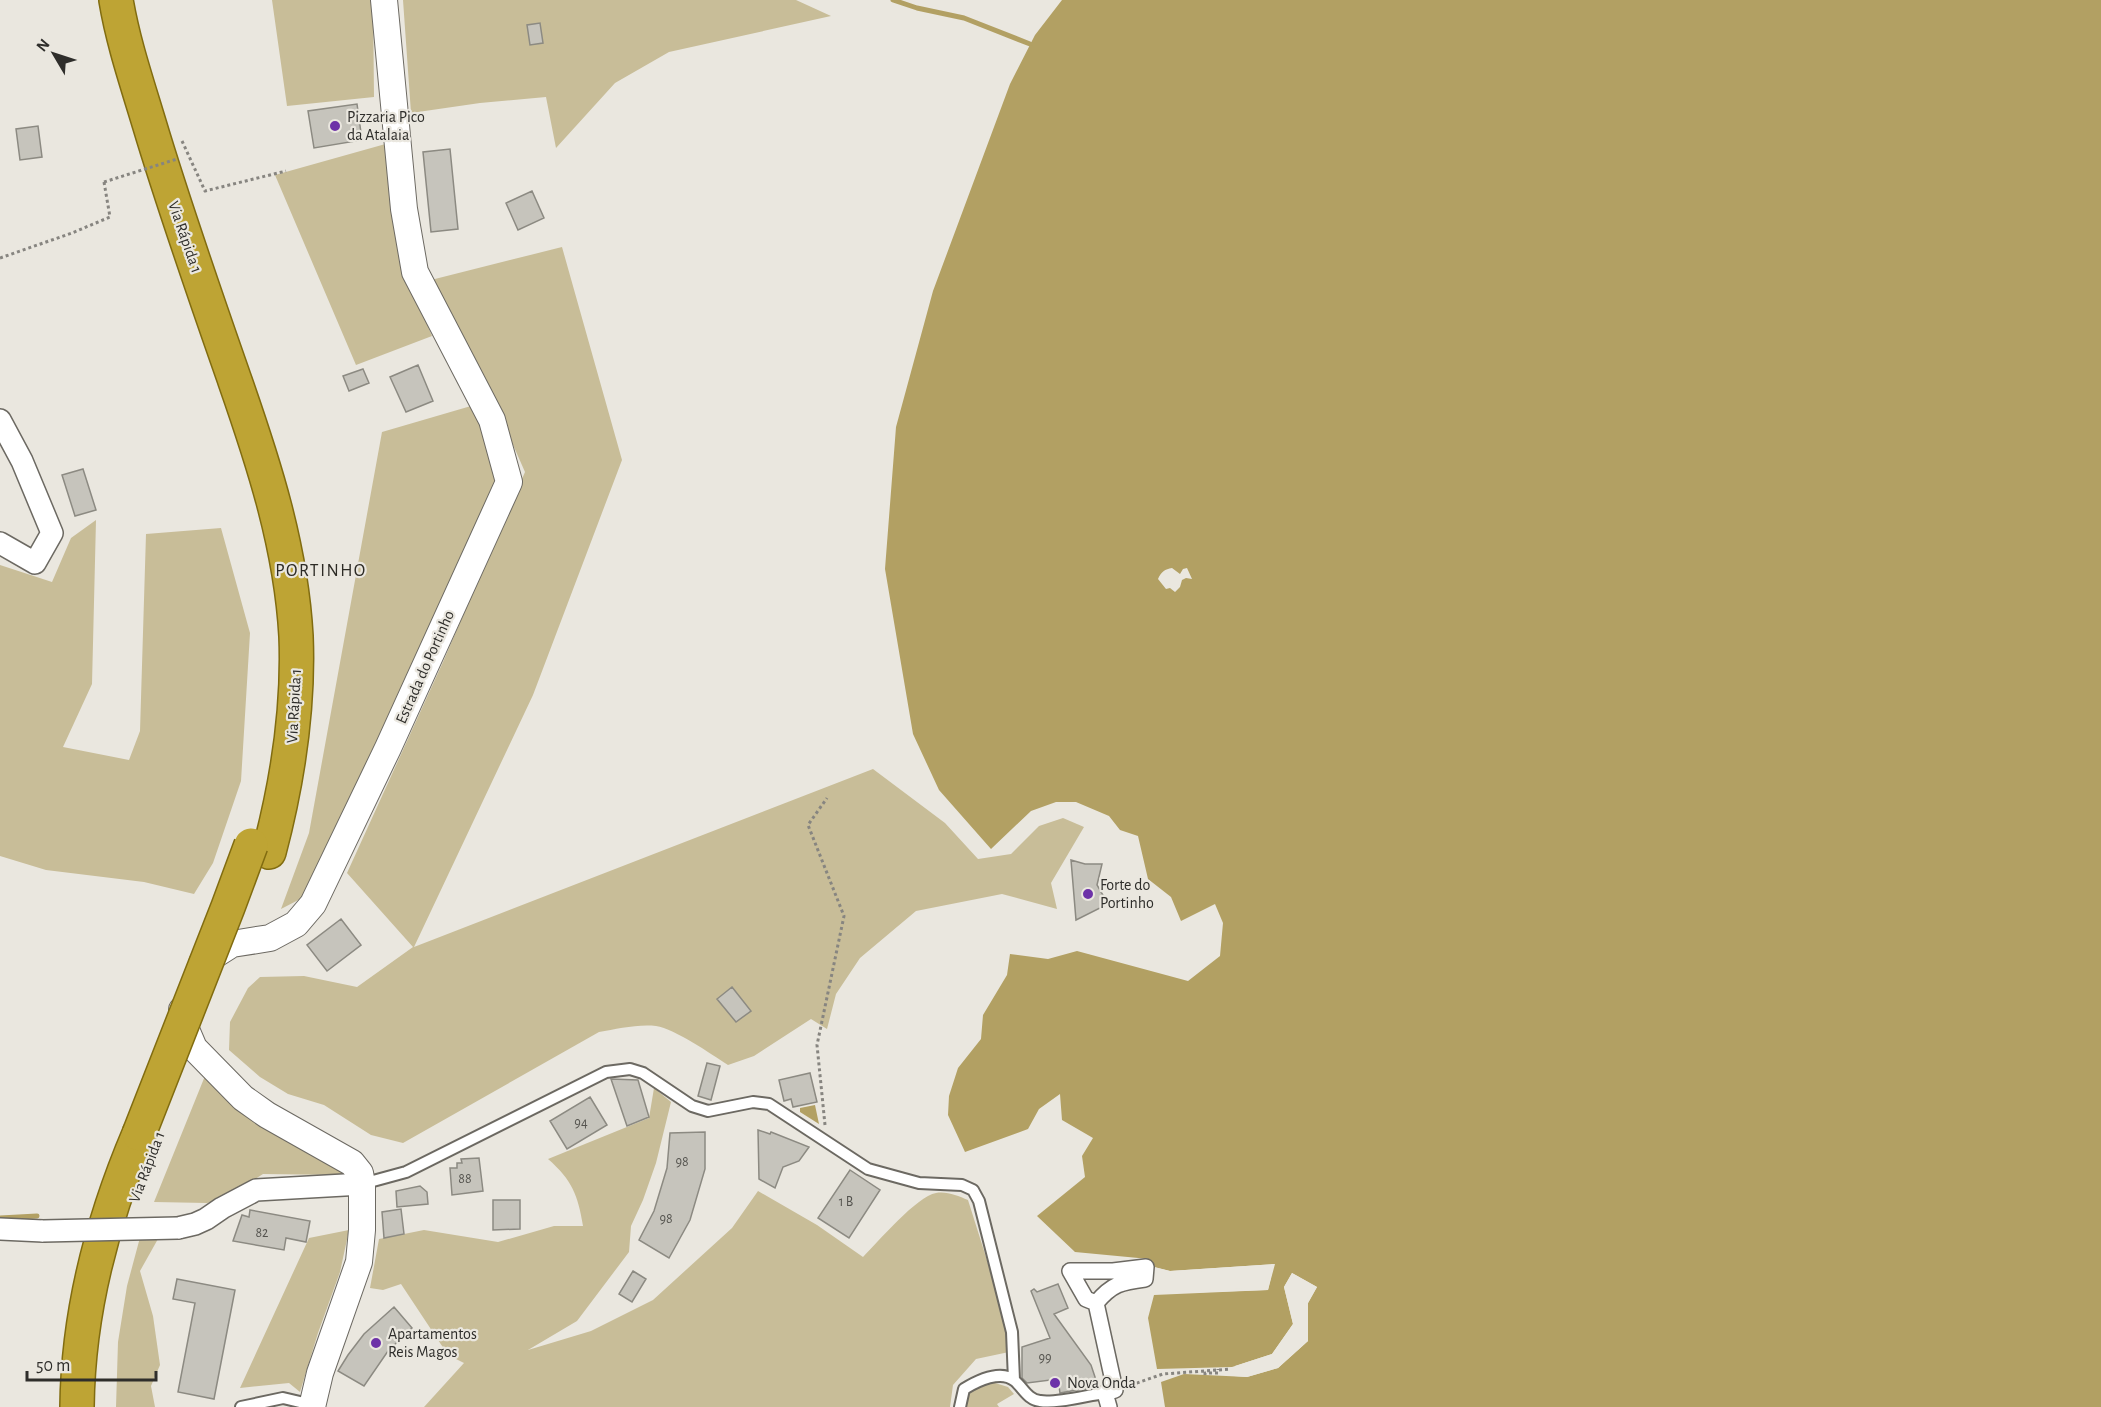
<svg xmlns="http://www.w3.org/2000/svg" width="2101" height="1407" font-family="'Alegreya Sans',sans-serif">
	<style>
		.green { fill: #c8bd98 }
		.water { fill: #b2a063; fill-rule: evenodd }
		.pier { fill: #eae7df }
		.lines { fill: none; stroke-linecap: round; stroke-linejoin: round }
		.stream { stroke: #b2a063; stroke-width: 5 }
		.building { fill: #c6c4bc; stroke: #8c8a82; stroke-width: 1.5 }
		.service-casing { stroke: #6c6962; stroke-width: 14 }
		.pedestrian-casing { stroke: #6c6962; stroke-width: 18 }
		.minor-casing { stroke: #6c6962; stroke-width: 24 }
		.tertiary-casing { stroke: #6c6962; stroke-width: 28 }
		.trunk-casing { stroke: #816c10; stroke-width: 36 }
		.path { stroke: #878580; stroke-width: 3; stroke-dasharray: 3 3; stroke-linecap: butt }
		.service { stroke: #fff; stroke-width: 10 }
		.pedestrian { stroke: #fff; stroke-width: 15 }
		.minor { stroke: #fff; stroke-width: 21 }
		.tertiary { stroke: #fff; stroke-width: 26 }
		.trunk { stroke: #bea434; stroke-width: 33 }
		.minor-bridge-casing { stroke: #6c6962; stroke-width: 24; stroke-linecap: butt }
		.trunk-bridge-casing { stroke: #816c10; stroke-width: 36; stroke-linecap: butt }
		.path-bridge { stroke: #878580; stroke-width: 3; stroke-dasharray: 3 3; stroke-linecap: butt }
		.minor-bridge { stroke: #fff; stroke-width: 21 }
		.trunk-bridge { stroke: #bea434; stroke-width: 33 }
		.poi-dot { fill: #6d32a8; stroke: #eae7df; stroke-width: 2 }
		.labels { text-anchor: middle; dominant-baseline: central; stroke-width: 4.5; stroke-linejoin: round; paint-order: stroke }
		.number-label { font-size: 14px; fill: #55544f }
		.poi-label { font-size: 16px; fill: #2f2e2b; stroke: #eae7df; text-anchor: start }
		.street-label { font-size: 16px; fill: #2f2e2b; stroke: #eae7df }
		.neighbourhood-label { font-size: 18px; letter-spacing: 1.5px; fill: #2d2b25; stroke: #eae7df }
	</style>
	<rect width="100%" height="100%" fill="#eae7df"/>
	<path class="green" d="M 272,0 L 373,0 L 374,97 L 287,106 Z
		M 403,0 L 796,0 L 831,16 L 669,52 L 615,83 L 556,148 L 546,97 L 480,103 L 411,113 Z
		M 389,143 L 402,267 L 432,336 L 356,365 L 275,175 Z
		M 562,247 L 622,460 L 533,695 L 414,947 L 873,769 L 945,823 L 978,859 L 1011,854 L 1039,826 L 1063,818 L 1084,827 L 1051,883 L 1057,909 L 1002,894 L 916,911 L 860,958 L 836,994 L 827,1029 L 811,1019 L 754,1056 L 728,1065 C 711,1054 675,1029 656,1026 C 637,1024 617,1029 599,1032 L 403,1143 L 371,1135 L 324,1105 L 288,1094 L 260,1077 L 229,1050 L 230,1022 L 248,988 L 260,977 L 304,976 L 357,987 L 413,947 L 347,873 L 443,662 L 525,472 L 480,370 L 427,281 Z
		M 471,406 L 485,421 L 498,485 L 306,896 L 281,909 L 309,833 L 382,432 Z
		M 96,520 L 92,684 L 63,747 L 129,760 L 140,731 L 146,534 L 221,528 L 250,633 L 241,781 L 213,863 L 194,894 L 144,882 L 46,870 L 0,856 L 0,565 L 52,582 L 71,538 Z
		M 207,1071 L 347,1171 L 343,1175 L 263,1174 L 225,1198 L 207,1203 L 154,1202 Z
		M 654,1088 L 671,1102 L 656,1163 L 643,1200 L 631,1226 L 629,1252 L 577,1321 L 528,1350 L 591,1331 L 653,1300 L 732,1228 L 758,1191 L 817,1225 L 863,1257 C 878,1242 917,1196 936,1193 C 947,1191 958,1196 968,1200 L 1009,1330 L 1009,1352 L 976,1359 L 953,1385 L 950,1407 L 424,1407 L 464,1363 L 448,1355 L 401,1284 L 383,1290 L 370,1288 L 379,1239 L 424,1230 L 498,1242 L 554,1226 L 583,1226 C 578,1195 572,1180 548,1159 L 649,1118 Z
		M 142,1230 L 163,1230 L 140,1271 L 153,1316 L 160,1365 L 151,1386 L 155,1407 L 116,1407 L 118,1342 L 127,1286 Z
		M 349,1230 L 340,1272 L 318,1333 L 300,1392 L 289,1383 L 240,1388 L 309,1238 Z
		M 992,1382 L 1008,1387 L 1014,1394 L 997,1404 L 999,1407 L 965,1407 L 971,1390 Z"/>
	<path class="water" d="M 1062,0 L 2101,0 L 2101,1407 L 1165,1407 L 1161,1382 L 1184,1374 L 1247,1377 L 1278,1368 L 1308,1341 L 1308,1303 L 1317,1287 L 1292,1273 L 1284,1287 L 1293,1324 L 1272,1354 L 1232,1367 L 1157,1369 L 1148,1318 L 1154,1295 L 1268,1290 L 1274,1264 L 1170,1271 L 1150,1266 L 1149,1259 L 1075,1252 L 1037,1216 L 1085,1177 L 1082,1156 L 1093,1138 L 1062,1120 L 1060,1094 L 1039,1109 L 1028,1129 L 965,1152 L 948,1115 L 949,1096 L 958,1068 L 981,1039 L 983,1015 L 1007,975 L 1010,954 L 1048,959 L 1077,951 L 1188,981 L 1220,956 L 1223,923 L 1215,904 L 1181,921 L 1171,897 L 1148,879 L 1138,836 L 1120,830 L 1109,816 L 1076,802 L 1056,802 L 1031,811 L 991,849 L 939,790 L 913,734 L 885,569 L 896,427 L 933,291 L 1010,84 L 1035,35 ZM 1172,568 L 1180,574 L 1183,569 L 1187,568 L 1192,579 L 1186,578 L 1182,580 L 1180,587 L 1175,592 L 1170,588 L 1166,589 L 1158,579 C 1161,572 1165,569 1172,568 Z
		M 815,1105 L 819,1124 L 800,1112 L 800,1108 Z"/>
	<path class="pier" d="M 1275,1264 L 1268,1290 L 1152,1294 L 1154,1292 L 1266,1287 L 1271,1267 L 1170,1274 L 1149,1269 L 1150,1266 L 1170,1271 Z
		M 1292,1273 L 1317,1287 L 1308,1303 L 1308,1341 L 1278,1368 L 1247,1377 L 1234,1376 L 1234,1373 L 1247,1374 L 1277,1365 L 1305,1340 L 1305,1303 L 1313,1288 L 1293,1277 L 1287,1287 L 1295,1325 L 1274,1356 L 1235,1369 L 1235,1366 L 1272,1354 L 1293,1324 L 1284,1287 Z"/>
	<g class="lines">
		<path class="stream" d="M 893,0 L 917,8 L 964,18 L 1030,44
			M 0,1218 L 37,1216"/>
	</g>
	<path class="building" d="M 540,23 L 543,43 L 530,45 L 527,25 Z
		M 357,104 L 362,140 L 314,148 L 308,111 Z
		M 38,126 L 42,157 L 20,160 L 16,129 Z
		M 450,149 L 458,229 L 431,232 L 423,152 Z
		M 532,191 L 544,218 L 518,230 L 506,203 Z
		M 418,365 L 433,401 L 406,412 L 390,377 Z
		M 363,369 L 369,383 L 349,391 L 343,376 Z
		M 83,469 L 96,510 L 75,516 L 62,475 Z
		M 1071,860 L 1085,864 L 1102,864 L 1097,885 L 1108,904 L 1076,920 Z
		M 341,919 L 361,945 L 327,971 L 307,945 Z
		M 732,987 L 751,1011 L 736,1022 L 717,999 Z
		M 707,1063 L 720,1066 L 711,1100 L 698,1096 Z
		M 810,1073 L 817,1102 L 793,1107 L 791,1099 L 784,1101 L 779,1080 Z
		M 611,1079 L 638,1080 L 649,1117 L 627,1126 Z
		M 590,1097 L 607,1125 L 567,1149 L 550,1121 Z
		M 758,1130 L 770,1134 L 771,1132 L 809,1147 L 799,1161 L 783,1167 L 775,1188 L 759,1179 Z
		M 705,1132 L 705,1169 L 690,1220 L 669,1258 L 639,1240 L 654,1211 L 667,1168 L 670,1133 Z
		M 479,1158 L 483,1191 L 452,1195 L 450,1168 L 457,1168 L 457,1163 L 462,1163 L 461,1159 Z
		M 850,1170 L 880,1190 L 849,1238 L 818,1218 Z
		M 420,1186 L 427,1192 L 428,1204 L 397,1207 L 396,1191 Z
		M 493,1200 L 520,1200 L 520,1229 L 493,1230 Z
		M 401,1209 L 404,1234 L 384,1238 L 382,1212 Z
		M 250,1210 L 310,1221 L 306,1242 L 286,1238 L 284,1250 L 233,1241 L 242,1215 L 249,1217 Z
		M 633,1271 L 646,1279 L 632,1302 L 619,1294 Z
		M 177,1279 L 235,1290 L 214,1399 L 178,1392 L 195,1303 L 173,1299 Z
		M 1058,1284 L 1068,1308 L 1054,1314 L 1091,1365 L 1098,1386 L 1060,1393 L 1058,1379 L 1027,1383 L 1022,1378 L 1022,1347 L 1050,1338 L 1031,1291 L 1034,1289 L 1037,1292 Z
		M 394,1307 L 412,1328 L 388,1351 L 364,1386 L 338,1371 L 348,1355 L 364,1334 Z"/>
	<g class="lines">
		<defs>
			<path id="service" d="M 362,1184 L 406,1172 L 606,1072 L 630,1069 L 643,1073 L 692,1106 L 708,1111 L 753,1102 L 769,1104 L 868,1169 L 919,1183 L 962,1185 L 973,1190 L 979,1201 L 1012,1332 L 1014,1380
				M 241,1407 L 283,1398 L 313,1405
				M 960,1407 L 964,1389 C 977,1381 1001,1369 1015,1381 C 1023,1388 1028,1400 1040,1401 C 1056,1404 1088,1395 1105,1393"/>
			<path id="pedestrian" d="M 1096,1303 L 1086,1299 L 1070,1271 L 1113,1271 L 1146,1267 L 1145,1279 C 1121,1282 1112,1284 1096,1303 L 1115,1390 L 1105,1393 L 1109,1407"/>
			<path id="minor" d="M 0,420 L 22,461 L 52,533 L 35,563 L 0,543
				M 178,1228 L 195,1224 L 206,1219 L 222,1208 L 256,1190 L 362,1184
				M 0,1229 L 43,1231"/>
			<path id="tertiary" d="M 202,963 L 232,944 L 270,938 L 296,924 L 313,904 L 388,748 L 509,482 L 492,420 L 415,272 L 404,209 L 384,0
				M 182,1010 L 182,1020 L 194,1048 L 243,1098 L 267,1115 L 352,1163 L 360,1173 L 362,1184 L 362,1230 L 359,1262 L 320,1373 L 312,1407"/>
			<path id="trunk" d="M 116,0 C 123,42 137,83 149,123 C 175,210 205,295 235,381 C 264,464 291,547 296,636 C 299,710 288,780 269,852
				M 77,1407 C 78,1312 102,1221 139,1134"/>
		</defs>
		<use href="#service" class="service-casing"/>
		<use href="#pedestrian" class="pedestrian-casing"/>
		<use href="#minor" class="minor-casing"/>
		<use href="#tertiary" class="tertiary-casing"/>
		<use href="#trunk" class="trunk-casing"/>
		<path class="path" d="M 182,141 L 205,191 L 286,171
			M 0,258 L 72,233 L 110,217 L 104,182
			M 825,1125 L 817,1045 L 844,916 L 808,825 L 827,798
			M 1205,1375 L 1205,1373 L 1218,1373 L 1218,1369
			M 1131,1385 L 1163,1374 L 1231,1369"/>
		<use href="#service" class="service"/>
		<use href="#pedestrian" class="pedestrian"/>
		<use href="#minor" class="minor"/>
		<use href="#tertiary" class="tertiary"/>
		<use href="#trunk" class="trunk"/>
		<defs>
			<path id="minor-bridge" d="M 43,1231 L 178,1228"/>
			<path id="trunk-bridge" d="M 139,1134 L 228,907 L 251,845"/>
		</defs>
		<use href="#minor-bridge" class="minor-bridge-casing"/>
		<use href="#trunk-bridge" class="trunk-bridge-casing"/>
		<path class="path-bridge" d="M 104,182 L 177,159"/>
		<use href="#minor-bridge" class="minor-bridge"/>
		<use href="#trunk-bridge" class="trunk-bridge"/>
	</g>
	<g class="poi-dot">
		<circle cx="335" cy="126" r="6"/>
		<circle cx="1088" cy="894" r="6"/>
		<circle cx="376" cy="1343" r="6"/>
		<circle cx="1055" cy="1383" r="6"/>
	</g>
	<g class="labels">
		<g class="number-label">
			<text x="581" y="1123">94</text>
			<text x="682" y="1162">98</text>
			<text x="465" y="1179">88</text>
			<text x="846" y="1202">1 B</text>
			<text x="666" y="1219">98</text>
			<text x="262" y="1233">82</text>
			<text x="1045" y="1358">99</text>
		</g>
		<g class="poi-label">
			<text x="347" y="117">Pizzaria Pico<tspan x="347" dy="18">da Atalaia</tspan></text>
			<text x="1100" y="885">Forte do<tspan x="1100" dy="18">Portinho</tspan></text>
			<text x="388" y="1334">Apartamentos<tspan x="388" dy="18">Reis Magos</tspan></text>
			<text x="1067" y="1383">Nova Onda</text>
		</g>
		<g class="street-label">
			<text transform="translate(185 237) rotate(71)">Via Rápida 1</text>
			<text transform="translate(425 667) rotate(-66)">Estrada do Portinho</text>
			<text transform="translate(294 706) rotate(-87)">Via Rápida 1</text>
			<text transform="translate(147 1167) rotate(-69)">Via Rápida 1</text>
		</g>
		<g class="neighbourhood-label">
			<text x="321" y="571">PORTINHO</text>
		</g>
	</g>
	<g transform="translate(54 54) rotate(309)" stroke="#eae7df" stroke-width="4.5" paint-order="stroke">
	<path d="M0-4.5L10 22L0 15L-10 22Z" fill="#2f2e2b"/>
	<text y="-9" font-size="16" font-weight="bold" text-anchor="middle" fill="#2f2e2b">N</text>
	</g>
	<path d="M27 1371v9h129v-9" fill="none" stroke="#2f2e2b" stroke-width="3"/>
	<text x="36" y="1371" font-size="18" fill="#2f2e2b" stroke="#eae7df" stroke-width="4.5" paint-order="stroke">50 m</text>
</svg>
